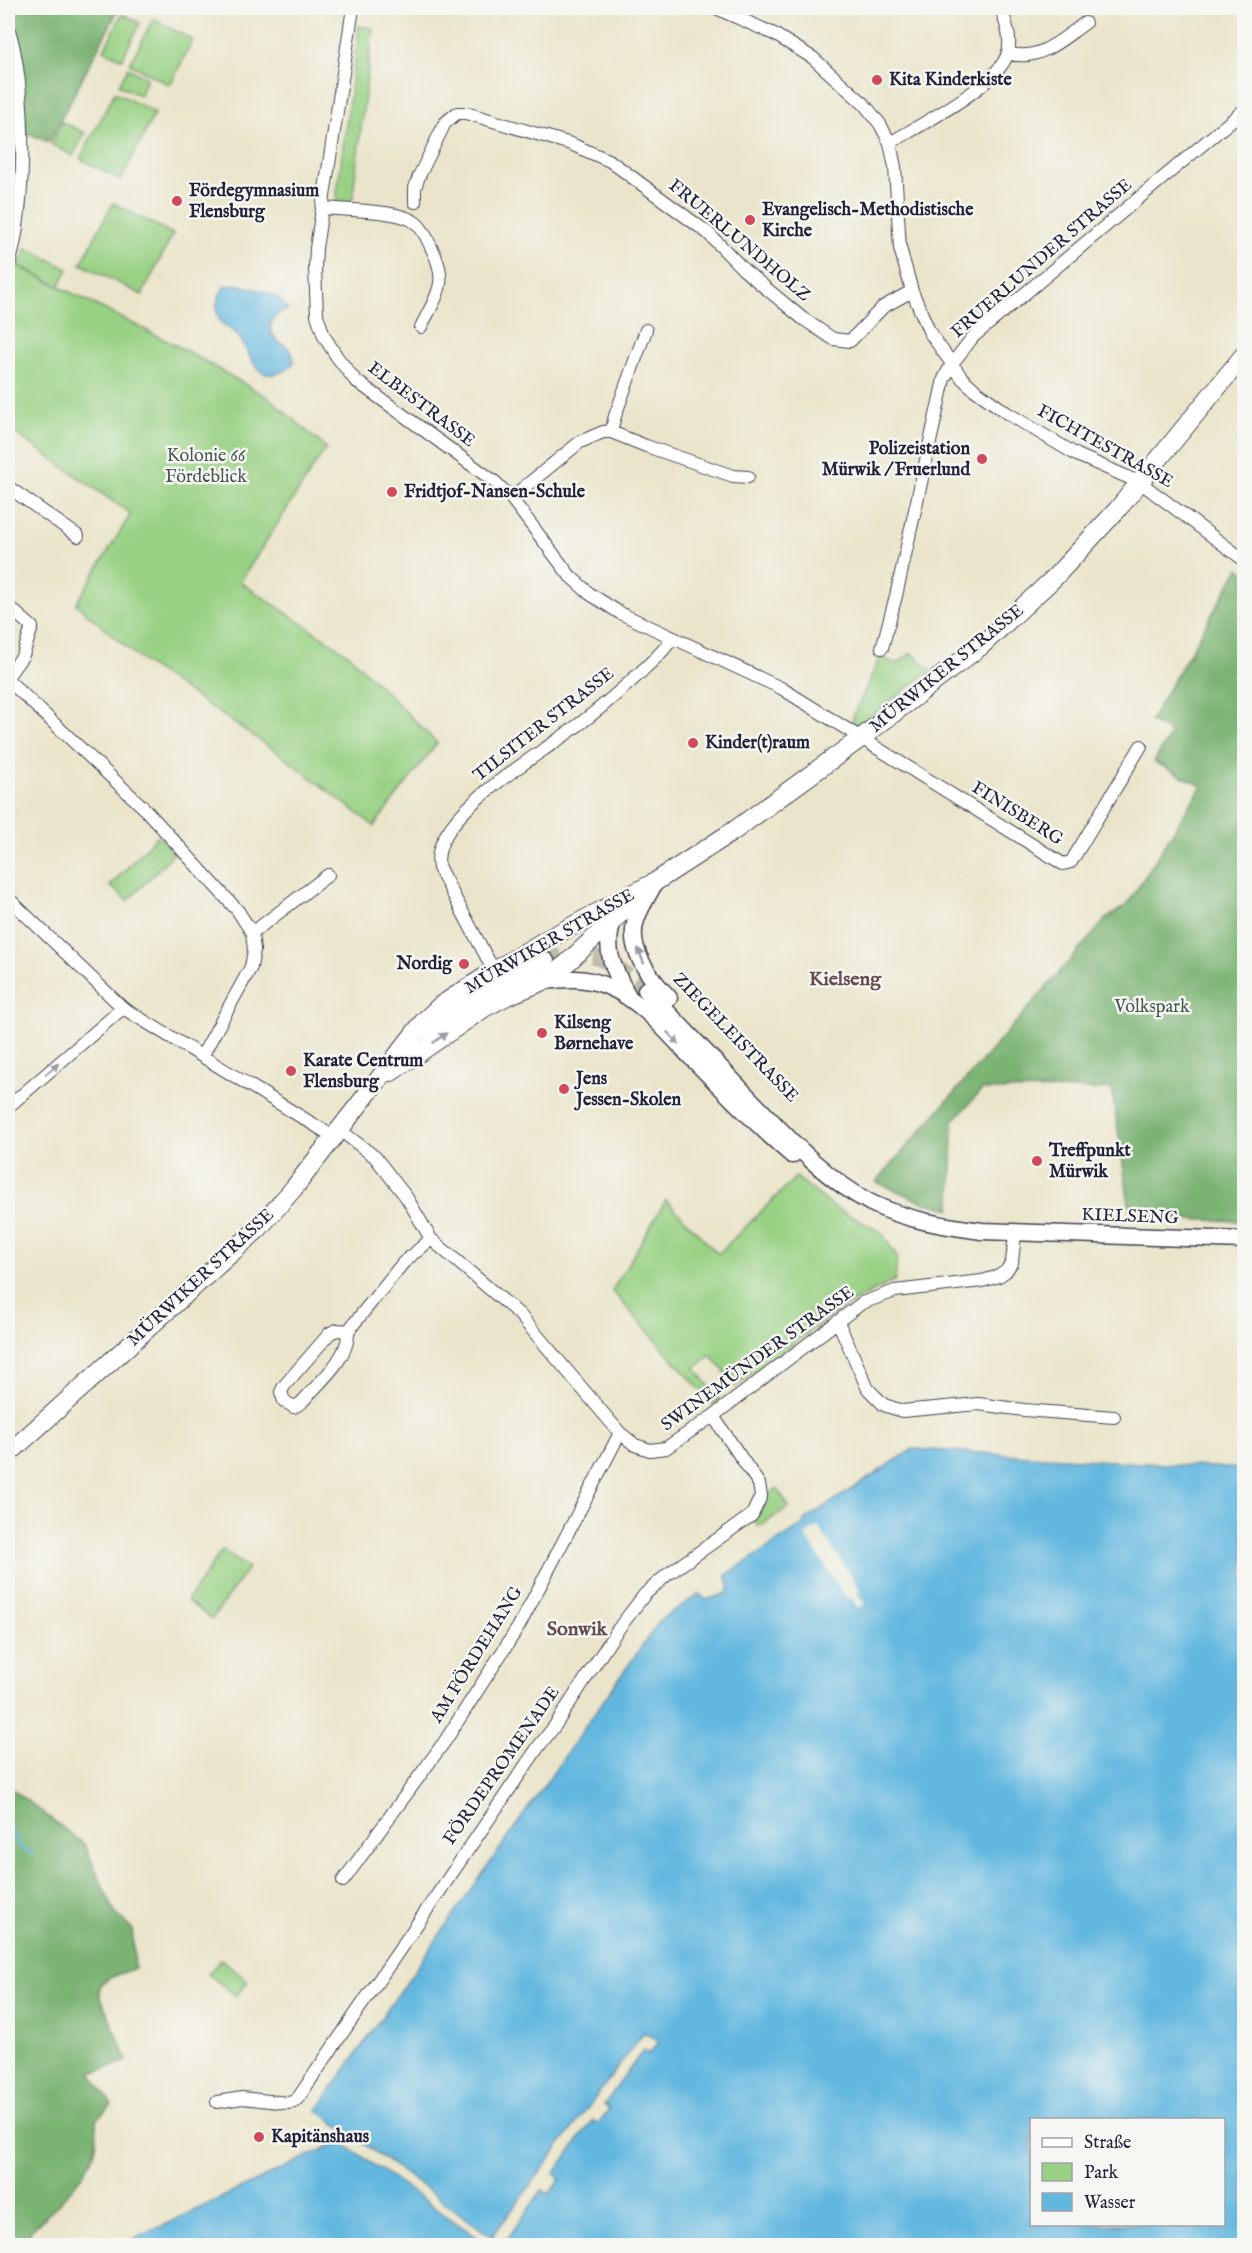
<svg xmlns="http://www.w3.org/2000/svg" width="1252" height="2253" font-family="'IM FELL English',serif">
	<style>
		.green { fill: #99d184; stroke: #5e7a60; stroke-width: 1.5 }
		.forest { fill: #7ab372; stroke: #4e6a56; stroke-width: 1.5 }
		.water { fill: #62b7df; stroke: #426c8d; stroke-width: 1.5; fill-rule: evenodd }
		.pier { fill: #eae5ca }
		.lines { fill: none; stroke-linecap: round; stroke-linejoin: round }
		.stream { stroke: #62b7df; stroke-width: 3 }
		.tertiary-tunnel { stroke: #c2bead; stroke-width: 16; stroke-dasharray: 16 8; stroke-linecap: butt }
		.minor-casing { stroke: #403f50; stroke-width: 14 }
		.tertiary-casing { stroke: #403f50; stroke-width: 19 }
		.secondary-casing { stroke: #403f50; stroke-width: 20 }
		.minor { stroke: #fff; stroke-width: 12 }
		.tertiary { stroke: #fff; stroke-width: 16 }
		.secondary { stroke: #fff; stroke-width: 18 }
		.oneway { fill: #9c9ca7 }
		.poi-dot { fill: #d1495b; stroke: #f6f6f2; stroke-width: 2 }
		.labels { text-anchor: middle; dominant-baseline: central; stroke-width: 5; stroke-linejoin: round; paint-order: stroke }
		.poi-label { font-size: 18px; font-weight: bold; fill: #22223b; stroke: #f6f6f2; text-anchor: start }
		.street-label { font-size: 18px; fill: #22223b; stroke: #f6f6f2 }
		.park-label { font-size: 18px; fill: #465751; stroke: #f6f6f2 }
		.neighbourhood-label { font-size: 20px; font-weight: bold; fill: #674d50; stroke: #f6f6f2 }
	</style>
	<rect width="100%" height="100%" fill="#f6f6f2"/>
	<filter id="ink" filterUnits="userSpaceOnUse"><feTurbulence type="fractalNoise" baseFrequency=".0167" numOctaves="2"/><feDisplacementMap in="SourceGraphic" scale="12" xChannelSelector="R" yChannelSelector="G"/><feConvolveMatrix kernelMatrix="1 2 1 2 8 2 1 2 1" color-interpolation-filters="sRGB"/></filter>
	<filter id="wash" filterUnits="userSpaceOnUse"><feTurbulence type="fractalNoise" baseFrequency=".008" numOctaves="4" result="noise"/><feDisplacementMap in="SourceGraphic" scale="24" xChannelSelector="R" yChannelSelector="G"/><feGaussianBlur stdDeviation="1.35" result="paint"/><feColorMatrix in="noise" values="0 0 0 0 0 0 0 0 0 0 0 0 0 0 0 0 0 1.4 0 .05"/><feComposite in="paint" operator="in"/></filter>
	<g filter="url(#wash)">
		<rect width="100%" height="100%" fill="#eae5ca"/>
		<path class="green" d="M 122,14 L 140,23 L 122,59 L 104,50 Z
			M 8,16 L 13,32 L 22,219 L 16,265 L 185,350 L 269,398 L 326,448 L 240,582 L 348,654 L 437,743 L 374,826 L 280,754 L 145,663 L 76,604 L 131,514 L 8,428 Z
			M 153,19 L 193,40 L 170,85 L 130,64 Z
			M 359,26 L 373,28 L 352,202 L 336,201 Z
			M 128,68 L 147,78 L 140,96 L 119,85 Z
			M 115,92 L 155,113 L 121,180 L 80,159 Z
			M 62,122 L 85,133 L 73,156 L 51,144 Z
			M 113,203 L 173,234 L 142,295 L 81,264 Z
			M 27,248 L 68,269 L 59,286 L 18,265 Z
			M 912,653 L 931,670 L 858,726 L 851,722 L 880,657 L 896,664 Z
			M 158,835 L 174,853 L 128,901 L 110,886 Z
			M 796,1177 L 834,1207 L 882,1233 L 897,1257 L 895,1280 L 839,1310 L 736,1386 L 711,1355 L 695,1368 L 719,1399 L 713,1404 L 612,1291 L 666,1200 L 718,1254 Z
			M 777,1488 L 789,1507 L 758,1527 L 754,1520 L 764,1508 L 766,1496 Z
			M 222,1550 L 248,1568 L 212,1619 L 187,1601 Z
			M 221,1959 L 248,1981 L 236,1996 L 208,1974 Z"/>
		<path class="forest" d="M 8,8 L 119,8 L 49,142 L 25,132 L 13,32 L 8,16 Z
			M 1239,568 L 1244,572 L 1244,1221 L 1131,1218 L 1112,1089 L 982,1090 L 953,1121 L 951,1209 L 925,1203 L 876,1182 L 1107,918 L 1127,905 L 1202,786 L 1154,762 L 1171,733 L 1150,721 Z
			M 8,1786 L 84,1844 L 115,1913 L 132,1928 L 135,1968 L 112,1977 L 100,1984 L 100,1995 L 127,2061 L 91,2073 L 112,2105 L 96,2119 C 97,2133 98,2148 91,2161 C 79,2185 48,2214 29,2233 L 38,2245 L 8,2245 Z"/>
		<path class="water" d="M 238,285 C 257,289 278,292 288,310 C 278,312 272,318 270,328 L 276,340 C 288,349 291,345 294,362 C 290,368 286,371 279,373 C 254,381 250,351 238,336 C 234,331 228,328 223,324 C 212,312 217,297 225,286 Z
			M 913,1449 L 1244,1469 L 1244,2245 L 503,2245 L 542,2190 L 550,2194 L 560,2178 L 554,2174 L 593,2120 L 598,2124 L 609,2109 L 604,2105 L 643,2050 L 650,2054 L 658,2041 L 644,2032 L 492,2237 L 317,2110 L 660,1620 L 699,1594 C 707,1603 718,1596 728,1593 L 728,1589 L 730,1587 L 726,1575 L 805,1524 L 803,1521 ZM 1032,2120 L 1224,2120 L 1224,2224 L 1032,2224 Z
			M 340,2141 L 488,2245 L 122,2245 Z"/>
		<path class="pier" d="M 818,1526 L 860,1590 L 857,1593 L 865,1604 L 858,1608 L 851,1597 L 847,1599 L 805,1535 Z"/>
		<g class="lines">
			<path class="stream" d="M 8,1826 L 22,1849 L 32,1854"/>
		</g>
	</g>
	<g filter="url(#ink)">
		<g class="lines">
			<path class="tertiary-tunnel" d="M 546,961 C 589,943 614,963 646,990"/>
			<defs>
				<path id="minor" d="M 353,8 L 316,248 L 315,268 L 317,315 L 324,336 L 337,357 L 355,380 L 495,482 L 511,498 L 570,576 L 590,594 L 620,613 L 781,688 L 1063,864 L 1071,862 L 1141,746
					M 716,8 L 774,34 L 813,58 L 864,104 L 880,124 L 890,143 L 895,167 L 900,248 L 912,291 L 930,333 L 962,378 L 975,390 L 1007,413 L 1077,455 L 1141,483 L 1244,560
					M 8,27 C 27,82 27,212 8,267
					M 1008,53 C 1038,63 1062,39 1085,23
					M 890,143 C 918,126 1001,84 1008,52 C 1012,38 1005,21 1001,8
					M 415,202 L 415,188 L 419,176 L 445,123 L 457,113 L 466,113 L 571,144 L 610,161 L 708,233 L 744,270 L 802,318 L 833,339 L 850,341 L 883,307 L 912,291
					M 322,208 C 344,210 396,210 413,221 C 422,226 427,238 431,247 C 450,283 437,294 421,327
					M 611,432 L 615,416 L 646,330
					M 8,487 L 78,536
					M 511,498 L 580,442 L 603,432 L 611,432 L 646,446 L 733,476 L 748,477
					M 8,606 L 32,627 L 23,655 L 8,676
					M 882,648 L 896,596 L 944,379 L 951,365 L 973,337 L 1244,110
					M 8,680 L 143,807 L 238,911 L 252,933 L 254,950 L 251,967 L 202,1056
					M 8,898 L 123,1008 L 334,1137
					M 252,933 L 328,875
					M 494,971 L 439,868 C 428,820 526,763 559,739 C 588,719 615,696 641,672 C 652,661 664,652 672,638
					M 8,1107 L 123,1008
					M 340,1130 L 375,1157 L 407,1198 L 431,1239 L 519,1314 L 620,1433 L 635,1445 L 650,1450 L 666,1448 L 713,1416 L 862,1303 L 895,1291 L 982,1281 L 999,1276 L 1006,1271 L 1012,1262 L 1015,1234
					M 416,1252 L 431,1239
					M 838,1322 L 868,1389 L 884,1405 L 902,1411 L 978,1404 L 1024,1410 L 1114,1417
					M 348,1331 L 337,1330 L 330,1333 L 284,1386 L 281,1392 L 284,1401 L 294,1407 L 301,1403 C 318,1383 350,1358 348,1331 L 403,1263 L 411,1256
					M 343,1881 L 445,1741 L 519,1626 L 620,1433
					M 217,2102 L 242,2098 L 287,2103 L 294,2102 L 298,2098 L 539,1746 L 554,1727 L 616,1632 L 645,1594 L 668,1574 L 752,1515 L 761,1496 L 759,1484 L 713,1416"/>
				<path id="tertiary" d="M 655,882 C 649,894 640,907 636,920 C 626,949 651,979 669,998
					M 614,918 C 602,950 614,970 629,998
					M 544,981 C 566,978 586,977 607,986 C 639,999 664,1028 687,1053 C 722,1088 755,1124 792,1155
					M 646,990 C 681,1026 715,1062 750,1099 C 786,1136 825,1179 871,1203 C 906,1220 944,1226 982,1231 L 1244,1240
					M 416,1034 L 494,987 L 546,961"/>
				<path id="secondary" d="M 391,1072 L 484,1008 L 507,996 L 544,981 L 566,964 L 634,901
					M 8,1454 L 259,1228 L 294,1188 L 424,1021 L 440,1006 L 494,971 L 544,941 L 655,882 L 735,830 L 861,738 L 982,645 L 1054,578 L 1117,510 L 1244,355"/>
			</defs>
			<use href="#minor" class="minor-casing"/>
			<use href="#tertiary" class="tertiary-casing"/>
			<use href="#secondary" class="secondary-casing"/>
			<use href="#minor" class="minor"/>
			<use href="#tertiary" class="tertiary"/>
			<use href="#secondary" class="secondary"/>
		</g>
		<defs><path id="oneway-solid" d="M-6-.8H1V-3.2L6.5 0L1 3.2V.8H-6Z" transform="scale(1.5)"/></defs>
		<g class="oneway">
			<use href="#oneway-solid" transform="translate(641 956) rotate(-111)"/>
			<use href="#oneway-solid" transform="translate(440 1038) rotate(-36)"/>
			<use href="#oneway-solid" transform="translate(673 1038) rotate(46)"/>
			<use href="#oneway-solid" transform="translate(52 1069) rotate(-40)"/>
		</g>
	</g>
	<g class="poi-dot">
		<circle cx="877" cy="80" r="6"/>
		<circle cx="177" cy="201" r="6"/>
		<circle cx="750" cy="220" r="6"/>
		<circle cx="982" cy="459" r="6"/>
		<circle cx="392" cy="492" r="6"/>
		<circle cx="693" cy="743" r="6"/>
		<circle cx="464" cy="964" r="6"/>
		<circle cx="542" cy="1033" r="6"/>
		<circle cx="291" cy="1071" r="6"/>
		<circle cx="564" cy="1089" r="6"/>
		<circle cx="1037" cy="1161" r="6"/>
		<circle cx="259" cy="2137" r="6"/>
	</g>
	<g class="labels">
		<g class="poi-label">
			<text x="889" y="80">Kita Kinderkiste</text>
			<text x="189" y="191">Fördegymnasium<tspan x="189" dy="21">Flensburg</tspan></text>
			<text x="762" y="210">Evangelisch-Methodistische<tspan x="762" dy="21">Kirche</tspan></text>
			<text x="970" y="449" text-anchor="end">Polizeistation<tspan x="970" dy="21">Mürwik / Fruerlund</tspan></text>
			<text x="404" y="492">Fridtjof-Nansen-Schule</text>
			<text x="705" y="743">Kinder(t)raum</text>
			<text x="452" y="964" text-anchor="end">Nordig</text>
			<text x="554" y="1023">Kilseng<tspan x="554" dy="21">Børnehave</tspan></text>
			<text x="303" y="1061">Karate Centrum<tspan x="303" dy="21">Flensburg</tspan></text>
			<text x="576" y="1079">Jens<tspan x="576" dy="21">Jessen-Skolen</tspan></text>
			<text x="1049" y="1151">Treffpunkt<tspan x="1049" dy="21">Mürwik</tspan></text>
			<text x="271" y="2137">Kapitänshaus</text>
		</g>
		<g class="street-label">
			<text transform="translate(739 241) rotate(40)">FRUERLUNDHOLZ</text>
			<text transform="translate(1042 259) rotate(-41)">FRUERLUNDER STRASSE</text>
			<text transform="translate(421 405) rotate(37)">ELBESTRASSE</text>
			<text transform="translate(1105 447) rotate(29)">FICHTESTRASSE</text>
			<text transform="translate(947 669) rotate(-39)">MÜRWIKER STRASSE</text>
			<text transform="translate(544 725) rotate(-38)">TILSITER STRASSE</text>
			<text transform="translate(1017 814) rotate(32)">FINISBERG</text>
			<text transform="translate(550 942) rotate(-30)">MÜRWIKER STRASSE</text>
			<text transform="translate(735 1038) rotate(46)">ZIEGELEISTRASSE</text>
			<text transform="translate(1130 1217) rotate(2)">KIELSENG</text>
			<text transform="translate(201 1278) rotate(-43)">MÜRWIKER STRASSE</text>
			<text transform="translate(758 1359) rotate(-36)">SWINEMÜNDER STRASSE</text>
			<text transform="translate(477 1655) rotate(-58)">AM FÖRDEHANG</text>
			<text transform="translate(502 1766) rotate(-55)">FÖRDEPROMENADE</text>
		</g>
		<g class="park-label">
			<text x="206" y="456">Kolonie 66<tspan x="206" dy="21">Fördeblick</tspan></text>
			<text x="1152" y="1007">Volkspark</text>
		</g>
		<g class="neighbourhood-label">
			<text x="845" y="979">Kielseng</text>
			<text x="577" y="1629">Sonwik</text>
		</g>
	</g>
	<rect width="1252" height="2253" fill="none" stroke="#f6f6f2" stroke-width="30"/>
	<rect x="1030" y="2118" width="195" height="108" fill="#f6f6f2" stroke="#a1a1a9" stroke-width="1.5"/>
	<rect x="1042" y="2138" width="30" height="9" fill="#ffffff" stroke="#a1a1a9" stroke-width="1.5"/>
	<text x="1084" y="2148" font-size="18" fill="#22223b">Straße</text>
	<rect x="1042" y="2163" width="30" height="18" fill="#99d184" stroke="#a1a1a9" stroke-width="1.5"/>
	<text x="1084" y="2178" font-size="18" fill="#22223b">Park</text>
	<rect x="1042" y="2193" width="30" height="18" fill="#62b7df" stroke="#a1a1a9" stroke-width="1.5"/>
	<text x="1084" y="2208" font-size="18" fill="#22223b">Wasser</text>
</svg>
